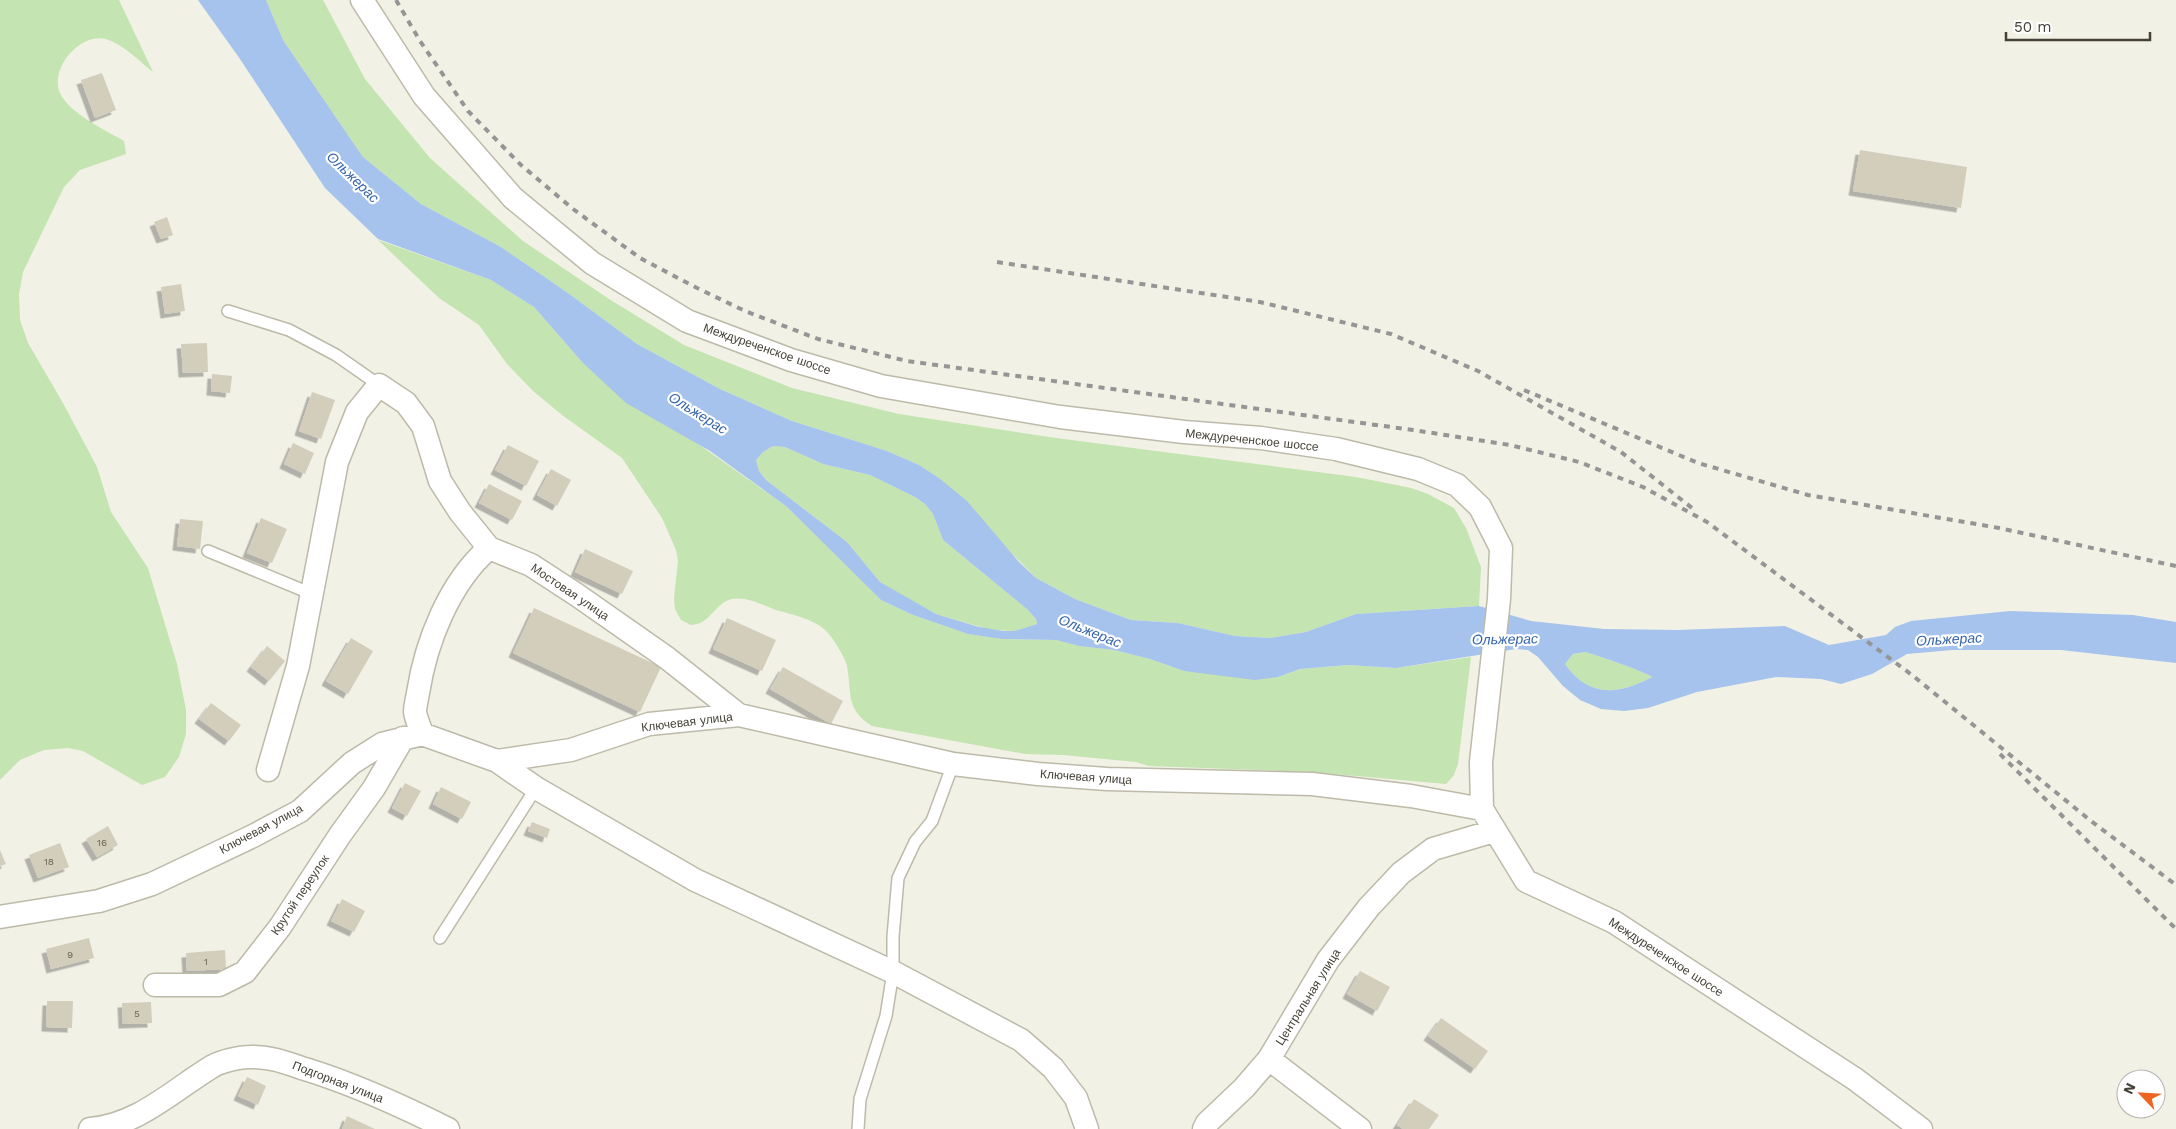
<svg xmlns="http://www.w3.org/2000/svg" width="2176" height="1129" font-family="'Work Sans',sans-serif">
	<style>
		.green { fill: #c4e4b1 }
		.water { fill: #a5c3ec; fill-rule: evenodd }
		.building { fill: #d3cebc; filter: url(#shadow) }
		.lines { fill: none; stroke-linecap: round; stroke-linejoin: round }
		.service-casing { stroke: #bdbaa9; stroke-width: 14 }
		.minor-casing { stroke: #bdbaa9; stroke-width: 25 }
		.service { stroke: #fff; stroke-width: 11 }
		.minor { stroke: #fff; stroke-width: 22 }
		.rail { stroke: #959595; stroke-width: 4; stroke-dasharray: 6 6; stroke-linecap: butt }
		.labels { text-anchor: middle; dominant-baseline: central; stroke-width: 4.5; stroke-linejoin: round; paint-order: stroke }
		.number-label { font-size: 10px; fill: #686458 }
		.street-label { font-size: 12px; fill: #454136; stroke: #fff }
		.water-label { font-size: 14px; font-style: italic; fill: #3564ab; stroke: #fff }
	</style>
	<defs>
		<filter id="shadow"><feDropShadow dx="-4.5" dy="4.5" stdDeviation="0" flood-color="#0004"/></filter>
	</defs>
	<rect width="100%" height="100%" fill="#f2f1e6"/>
	<path class="green" d="M 0,0 L 119,0 L 153,72 C 139,61 123,44 106,39 C 80,32 49,69 60,93 C 69,113 105,130 124,141 L 126,154 L 80,170 L 64,187 L 23,272 L 19,294 L 20,320 L 28,343 L 63,403 L 97,467 L 111,512 L 148,568 L 177,664 L 186,710 L 186,734 L 179,757 L 165,777 L 142,785 L 83,751 L 68,748 L 44,750 L 20,760 L 0,780 Z
		M 266,0 L 323,0 L 365,79 L 430,158 L 523,241 L 609,299 L 684,345 L 792,388 L 899,414 L 1056,438 L 1356,477 L 1411,488 L 1428,494 L 1454,508 L 1466,528 L 1481,567 L 1479,606 L 1356,614 L 1306,632 L 1270,638 L 1235,636 L 1178,623 L 1131,620 L 1075,599 L 1036,578 L 939,478 L 919,465 L 887,451 L 792,421 L 720,389 L 637,344 L 568,293 L 501,247 L 421,204 L 363,157 L 283,40 Z
		M 378,240 L 491,280 L 534,307 L 582,362 L 786,506 L 881,600 L 913,615 L 968,634 L 1003,639 L 1056,640 L 1080,646 L 1114,650 L 1150,659 L 1184,671 L 1278,677 L 1300,669 L 1348,665 L 1396,668 L 1471,657 L 1458,764 L 1454,775 L 1446,784 L 1311,772 L 1149,766 L 1136,762 L 1063,755 L 1025,754 L 872,726 C 845,709 852,693 847,666 C 845,657 834,640 828,633 C 816,619 793,615 776,610 C 763,605 746,596 732,599 C 718,602 713,616 702,622 C 699,624 695,624 691,625 L 681,620 L 675,609 L 674,598 L 678,561 L 676,550 L 662,518 L 622,458 L 562,415 L 533,391 L 507,364 L 479,325 L 439,298 Z
		M 773,446 L 785,447 L 823,464 L 870,475 L 915,497 L 925,504 L 933,514 L 943,540 L 1028,610 L 1036,619 L 1037,624 L 1014,631 L 991,630 L 936,614 L 908,599 L 880,582 L 847,542 L 766,480 L 759,471 L 756,460 L 763,452 Z
		M 1585,652 C 1594,654 1648,673 1652,677 C 1618,695 1589,698 1565,664 L 1573,654 Z"/>
	<path class="water" d="M 198,0 L 266,0 L 283,40 L 363,157 L 421,204 L 501,247 L 568,293 L 637,344 L 720,389 L 792,421 L 887,451 L 919,465 L 939,478 L 967,501 L 1019,562 L 1036,578 L 1075,599 L 1131,620 L 1178,623 L 1235,636 L 1270,638 L 1306,632 L 1356,614 L 1479,606 L 1531,621 L 1604,629 L 1678,630 L 1785,626 L 1829,645 L 1886,635 L 1895,627 L 1911,621 L 2010,611 L 2133,615 L 2176,622 L 2176,663 L 2061,650 L 1952,650 L 1907,654 L 1872,674 L 1841,684 L 1821,679 L 1776,677 L 1697,692 L 1648,708 L 1624,711 L 1601,709 L 1580,700 L 1563,686 L 1538,657 L 1528,650 L 1516,649 L 1396,668 L 1348,665 L 1300,669 L 1278,677 L 1255,680 L 1184,671 L 1150,659 L 1114,650 L 1079,646 L 1056,640 L 1002,639 L 968,634 L 913,615 L 881,600 L 786,506 L 710,451 L 626,403 L 582,362 L 534,307 L 491,280 L 378,239 L 325,188 L 240,59 ZM 773,446 L 785,447 L 823,464 L 870,475 L 915,497 L 925,504 L 933,514 L 943,540 L 1028,610 L 1036,619 L 1037,624 L 1014,631 L 1003,631 L 979,627 L 936,614 L 880,582 L 847,542 L 766,480 L 759,471 L 756,460 L 763,452 ZM 1585,652 C 1594,654 1648,673 1652,677 C 1618,695 1589,698 1565,664 L 1573,654 Z"/>
	<path class="building" d="M 102,73 L 116,110 L 95,118 L 81,80 Z
		M 1860,150 L 1967,167 L 1961,208 L 1853,191 Z
		M 167,217 L 173,235 L 161,239 L 154,222 Z
		M 181,284 L 185,311 L 165,314 L 161,287 Z
		M 207,343 L 208,372 L 183,373 L 181,344 Z
		M 212,374 L 232,376 L 230,393 L 211,391 Z
		M 312,392 L 335,400 L 321,439 L 299,431 Z
		M 293,443 L 314,453 L 305,474 L 284,464 Z
		M 508,445 L 539,461 L 526,486 L 495,470 Z
		M 551,469 L 571,480 L 557,506 L 537,495 Z
		M 489,484 L 522,501 L 512,520 L 479,503 Z
		M 261,518 L 287,529 L 272,563 L 247,553 Z
		M 180,519 L 203,521 L 200,549 L 177,546 Z
		M 585,549 L 633,571 L 622,594 L 575,572 Z
		M 534,608 L 661,667 L 640,712 L 513,653 Z
		M 727,618 L 776,640 L 762,671 L 713,649 Z
		M 351,638 L 373,651 L 348,694 L 326,681 Z
		M 267,646 L 285,661 L 269,681 L 251,667 Z
		M 783,667 L 843,701 L 831,724 L 770,689 Z
		M 211,703 L 241,725 L 229,741 L 199,719 Z
		M 405,783 L 421,791 L 407,816 L 392,808 Z
		M 441,787 L 471,802 L 462,819 L 433,804 Z
		M 532,822 L 550,829 L 547,838 L 528,831 Z
		M 108,826 L 118,845 L 97,857 L 86,839 Z
		M 60,843 L 69,867 L 38,878 L 29,855 Z
		M 0,850 L 6,864 L 0,866 Z
		M 342,899 L 365,911 L 354,932 L 331,921 Z
		M 89,938 L 94,958 L 51,969 L 46,949 Z
		M 225,950 L 226,969 L 187,971 L 186,953 Z
		M 1360,971 L 1390,987 L 1377,1011 L 1347,994 Z
		M 47,1001 L 73,1001 L 72,1028 L 46,1027 Z
		M 151,1002 L 152,1023 L 123,1024 L 122,1003 Z
		M 1441,1018 L 1488,1051 L 1475,1069 L 1428,1036 Z
		M 247,1077 L 266,1086 L 258,1105 L 238,1096 Z
		M 1414,1099 L 1439,1115 L 1429,1129 L 1403,1129 L 1397,1125 Z
		M 347,1116 L 375,1129 L 342,1129 Z"/>
	<g class="lines">
		<defs>
			<path id="service" d="M 228,311 L 289,330 L 336,355 L 379,385
				M 208,551 L 312,594
				M 440,938 L 536,788
				M 858,1129 L 860,1099 L 886,1016 L 893,972 L 893,937 L 898,878 L 915,842 L 932,821 L 953,764"/>
			<path id="minor" d="M 362,0 L 424,96 L 513,198 L 592,263 L 687,321 L 791,360 L 881,386 L 1060,417 L 1184,432 L 1261,438 L 1336,449 L 1418,469 L 1457,485 L 1480,507 L 1501,548 L 1499,599 L 1481,762 L 1482,809 L 1526,881 L 1614,922 L 1855,1079 L 1921,1129
				M 422,734 C 420,727 416,719 415,712 C 415,706 417,699 418,693 C 426,642 449,583 489,548
				M 497,761 L 536,788 L 695,880 L 893,972 L 1021,1040 L 1053,1068 L 1076,1098 L 1087,1129
				M 268,770 L 298,666 L 337,462 L 357,412 L 379,385 L 406,403 L 423,426 L 440,481 L 460,512 L 489,548 L 531,565 L 577,595 L 667,658 L 739,715
				M 0,917 L 99,901 L 152,884 L 253,836 L 300,811 L 352,763 L 382,744 L 422,734 L 497,761 L 571,750 L 649,724 L 739,715 L 953,764 L 1038,774 L 1107,779 L 1312,784 L 1411,796 L 1482,809
				M 155,985 L 219,985 L 245,972 L 280,927 L 340,835 L 374,788 L 403,738
				M 1269,1059 L 1360,1129
				M 90,1129 C 139,1125 173,1090 213,1066 C 222,1061 240,1057 250,1057 C 269,1056 287,1063 305,1069 C 354,1084 402,1106 448,1129
				M 1204,1129 L 1207,1123 L 1244,1088 L 1269,1059 L 1328,960 L 1369,907 L 1401,873 L 1433,849 L 1494,831"/>
		</defs>
		<use href="#service" class="service-casing"/>
		<use href="#minor" class="minor-casing"/>
		<use href="#service" class="service"/>
		<use href="#minor" class="minor"/>
		<path class="rail" d="M 396,0 L 420,41 L 468,111 L 521,165 L 573,209 L 640,258 L 697,288 L 745,311 L 818,339 L 907,361 L 1413,430 L 1510,445 L 1579,462 L 1643,487 L 1707,522 L 1912,675 L 2091,821 L 2176,885
			M 997,262 L 1260,302 L 1391,334 L 1478,371 L 1621,452 L 1692,508
			M 1524,390 L 1698,463 L 1808,495 L 1999,528 L 2176,566
			M 2000,754 L 2176,929"/>
	</g>
	<g class="labels">
		<g class="number-label">
			<text x="102" y="842">16</text>
			<text x="49" y="861">18</text>
			<text x="70" y="954">9</text>
			<text x="206" y="961">1</text>
			<text x="137" y="1013">5</text>
		</g>
		<g class="street-label">
			<text transform="translate(767 349) rotate(19)">Междуреченское шоссе</text>
			<text transform="translate(1252 440) rotate(6)">Междуреченское шоссе</text>
			<text transform="translate(570 592) rotate(34)">Мостовая улица</text>
			<text transform="translate(687 722) rotate(-7)">Ключевая улица</text>
			<text transform="translate(1086 777) rotate(4)">Ключевая улица</text>
			<text transform="translate(261 829) rotate(-28)">Ключевая улица</text>
			<text transform="translate(300 895) rotate(-56)">Крутой переулок</text>
			<text transform="translate(1666 957) rotate(33)">Междуреченское шоссе</text>
			<text transform="translate(1308 997) rotate(-58)">Центральная улица</text>
			<text transform="translate(338 1082) rotate(21)">Подгорная улица</text>
		</g>
		<g class="water-label">
			<text transform="translate(353 177) rotate(44)">Ольжерас</text>
			<text transform="translate(698 413) rotate(32)">Ольжерас</text>
			<text transform="translate(1090 631) rotate(22)">Ольжерас</text>
			<text transform="translate(1505 639) rotate(-1)">Ольжерас</text>
			<text transform="translate(1949 639) rotate(-3)">Ольжерас</text>
		</g>
	</g>
	<g transform="translate(2141 1094) rotate(295)"><circle r="24" fill="#ffffff" stroke="#b5b3af"/>
	<path d="M0-4L9 19L0 12L-9 19Z" fill="#ee6421"/>
	<text y="-8" font-size="14" font-weight="bold" text-anchor="middle" fill="#454136">N</text>
	</g>
	<path d="M2006 32v8h144v-8" fill="none" stroke="#454136" stroke-width="2.5"/>
	<text x="2014" y="32" font-size="15" fill="#454136" stroke="#ffffff" stroke-width="4" paint-order="stroke">50 m</text>
</svg>
